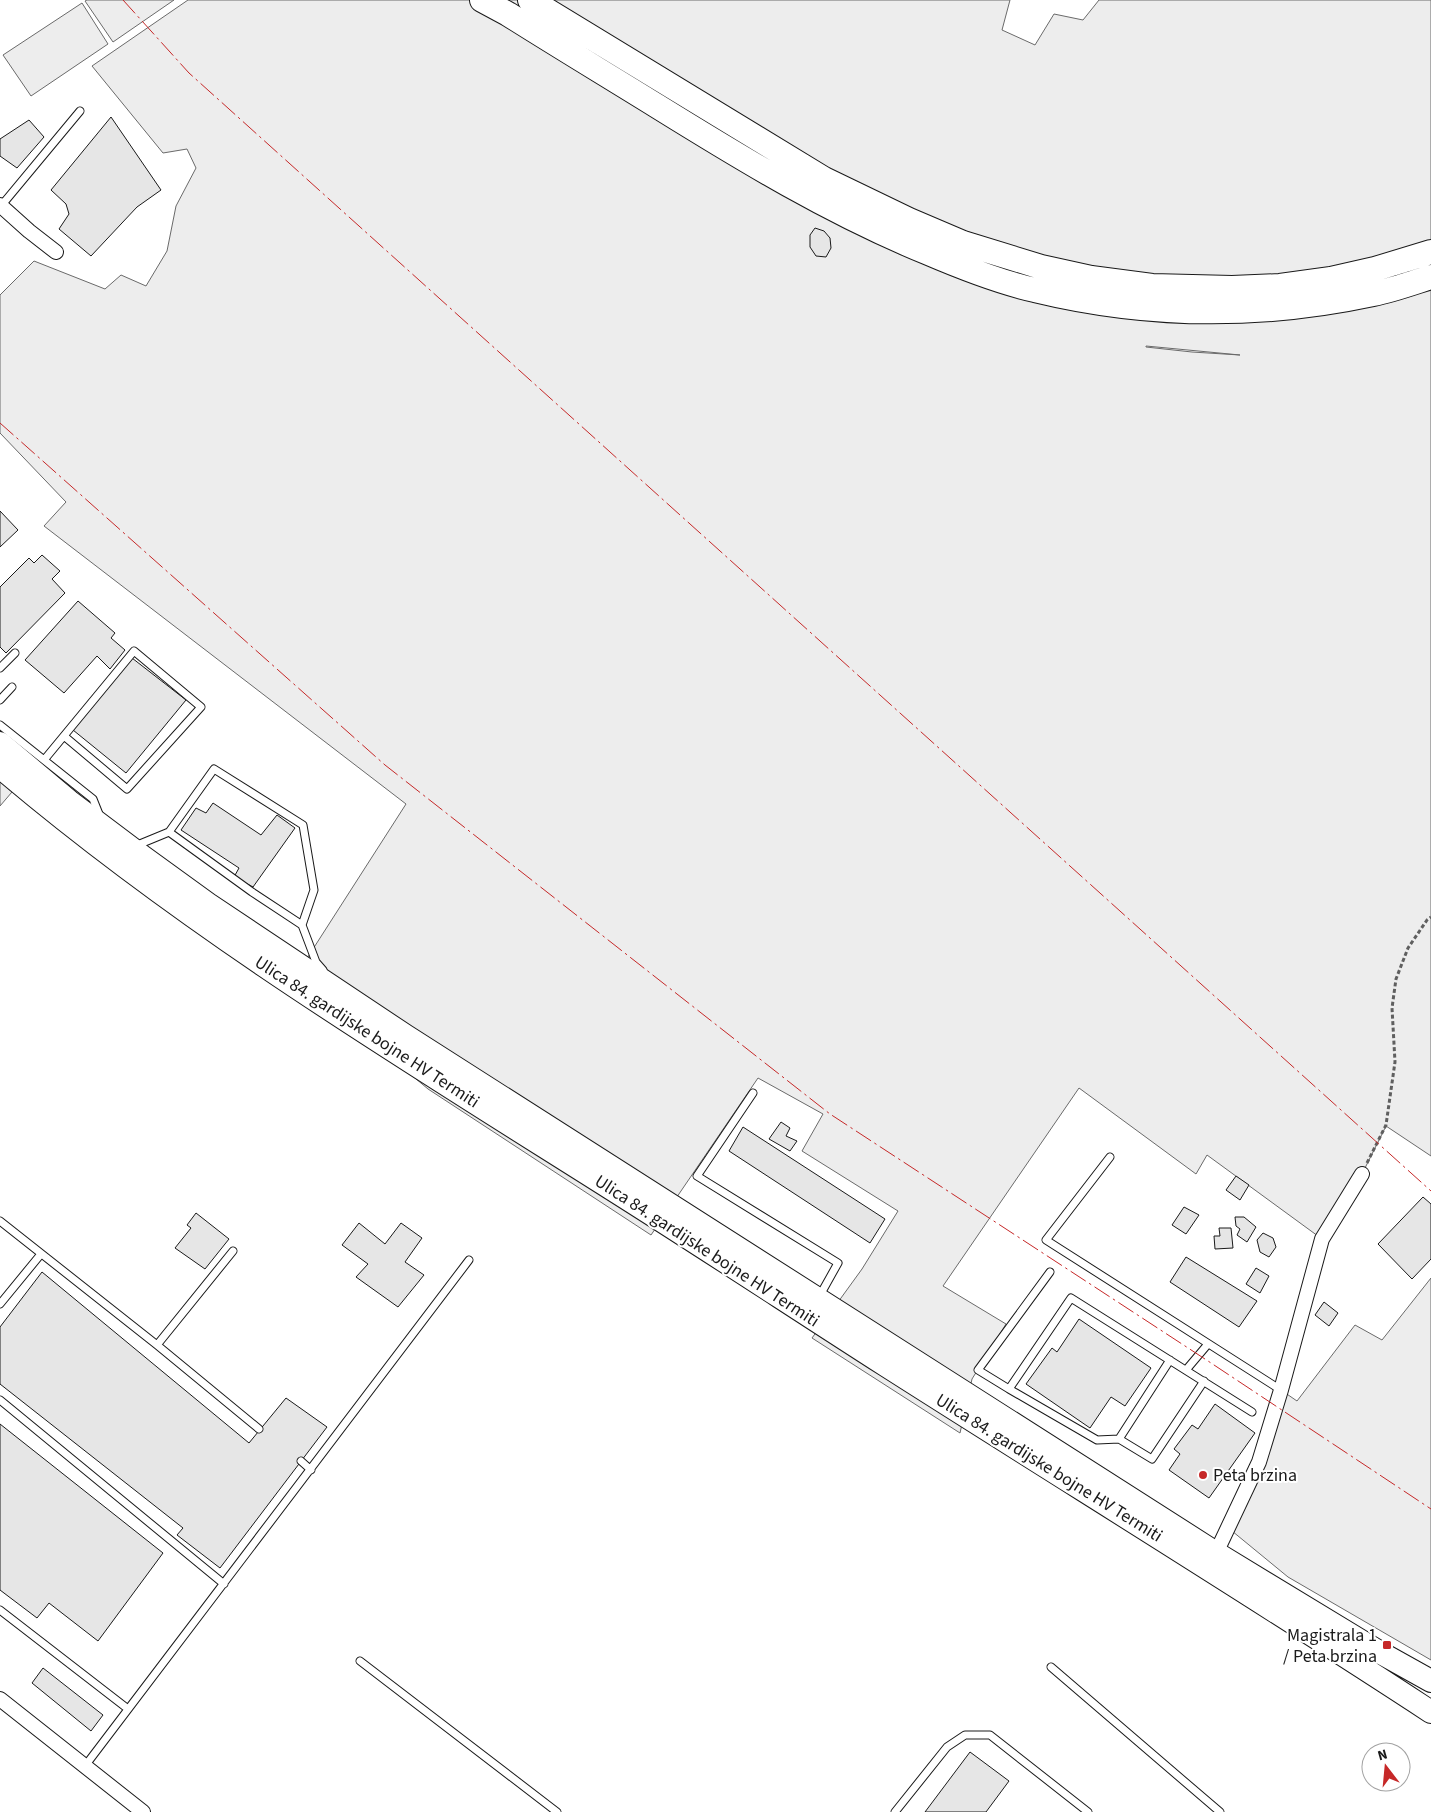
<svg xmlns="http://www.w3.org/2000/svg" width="1431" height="1812" font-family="'Source Sans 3',sans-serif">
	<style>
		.built { fill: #ededed; stroke: #6a6a6a; fill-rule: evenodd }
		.building { fill: #e6e6e6; stroke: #1a1a1a }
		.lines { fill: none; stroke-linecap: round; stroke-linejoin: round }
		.service-casing { stroke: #1a1a1a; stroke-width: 9 }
		.minor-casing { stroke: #1a1a1a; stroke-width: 16 }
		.primary-casing { stroke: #1a1a1a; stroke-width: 24 }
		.trunk-casing { stroke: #1a1a1a; stroke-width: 26 }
		.path { stroke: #5f5f5f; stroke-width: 3; stroke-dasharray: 4 2.5; stroke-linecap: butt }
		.service { stroke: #fff; stroke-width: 7 }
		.minor { stroke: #fff; stroke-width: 14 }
		.primary { stroke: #fff; stroke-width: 22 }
		.trunk { stroke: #fff; stroke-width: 24 }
		.power { stroke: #c62828; stroke-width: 1; stroke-dasharray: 18 4 2.5 4; stroke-linecap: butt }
		.poi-dot { fill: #c62828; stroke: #fff; stroke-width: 2 }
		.labels { text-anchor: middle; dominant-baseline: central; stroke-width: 4; stroke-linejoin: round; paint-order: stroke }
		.street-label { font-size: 18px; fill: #1a1a1a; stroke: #fff }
		.poi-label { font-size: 18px; fill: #1a1a1a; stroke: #fff; text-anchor: start }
	</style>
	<rect width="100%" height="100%" fill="#fff"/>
	<path class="built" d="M 87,0 L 174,0 L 113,42 L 85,1 Z
		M 188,0 L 1010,0 L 1002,30 L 1035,45 L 1054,14 L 1083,20 L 1099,0 L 1431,0 L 1431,1156 L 1386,1126 L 1362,1174 L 1322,1239 L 1207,1155 L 1196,1174 L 1079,1088 L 943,1286 L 1006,1324 L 972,1379 L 960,1433 L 812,1338 L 862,1269 L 898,1211 L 802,1151 L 823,1114 L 758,1078 L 651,1235 L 428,1089 L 295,977 L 406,804 L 44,526 L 66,502 L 0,433 L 0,295 L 34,261 L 105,289 L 121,275 L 146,286 L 167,251 L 176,206 L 196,168 L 187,149 L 163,153 L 92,66 ZM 1146,347 L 1146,346 L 1240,355 L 1192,352 Z
		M 82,3 L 108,44 L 31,96 L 3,55 Z
		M 0,781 L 12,792 L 0,806 Z
		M 1431,1278 L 1431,1660 L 1288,1577 L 1232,1531 L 1281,1390 L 1297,1401 L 1355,1325 L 1382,1340 Z"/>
	<path class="building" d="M 111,117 L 161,190 L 137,207 L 91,256 L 59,229 L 69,214 L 66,204 L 51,190 Z
		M 29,120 L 44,137 L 17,168 L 0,156 L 0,139 Z
		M 815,228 L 824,231 L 830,238 L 831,248 L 826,257 L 816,256 L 810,247 L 810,235 Z
		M 0,511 L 18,530 L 0,547 Z
		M 42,555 L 60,571 L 52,579 L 65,593 L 6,653 L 0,647 L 0,587 L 29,558 L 34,563 Z
		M 78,601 L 115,633 L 111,638 L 125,650 L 110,669 L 97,656 L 64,693 L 25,660 Z
		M 132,658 L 186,700 L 126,773 L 73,730 Z
		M 213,803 L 261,835 L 277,815 L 295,828 L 253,887 L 234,877 L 239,868 L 181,830 L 196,808 L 206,813 Z
		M 781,1122 L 790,1128 L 786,1136 L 797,1141 L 790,1151 L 769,1139 Z
		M 743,1127 L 885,1219 L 870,1243 L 729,1151 Z
		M 1236,1176 L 1249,1185 L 1240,1200 L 1226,1190 Z
		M 1423,1197 L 1431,1204 L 1431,1259 L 1412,1279 L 1378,1244 Z
		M 1184,1207 L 1199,1215 L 1186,1234 L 1172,1225 Z
		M 196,1213 L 229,1239 L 205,1269 L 175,1248 L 191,1228 L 187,1225 Z
		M 1235,1217 L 1244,1217 L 1256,1227 L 1247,1242 L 1237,1235 L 1240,1229 L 1236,1226 Z
		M 359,1223 L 385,1244 L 401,1223 L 422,1238 L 405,1262 L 424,1275 L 398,1307 L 356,1277 L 368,1264 L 342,1245 Z
		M 1219,1228 L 1231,1228 L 1233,1248 L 1215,1249 L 1214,1236 L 1220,1236 Z
		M 1263,1233 L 1273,1238 L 1276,1247 L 1269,1257 L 1260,1252 L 1257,1240 Z
		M 1186,1257 L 1257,1301 L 1239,1327 L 1170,1282 Z
		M 1256,1268 L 1269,1276 L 1260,1293 L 1246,1284 Z
		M 42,1272 L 249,1443 L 286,1398 L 327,1427 L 220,1568 L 177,1535 L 183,1528 L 0,1384 L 0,1327 Z
		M 1324,1302 L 1338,1313 L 1329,1326 L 1315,1315 Z
		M 1079,1319 L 1151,1368 L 1125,1406 L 1111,1397 L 1090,1428 L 1026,1384 L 1052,1348 L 1057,1352 Z
		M 1215,1404 L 1255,1433 L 1209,1498 L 1169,1470 L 1180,1454 L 1174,1449 L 1192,1425 L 1198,1429 Z
		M 0,1424 L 163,1553 L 98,1641 L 49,1603 L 37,1618 L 0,1590 Z
		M 43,1668 L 103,1715 L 91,1731 L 32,1683 Z
		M 970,1752 L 1009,1781 L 986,1812 L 925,1812 Z"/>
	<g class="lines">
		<defs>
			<path id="service" d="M 1,206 L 80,111
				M 0,668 L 15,653
				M 0,700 L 12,687
				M 0,725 L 93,799 L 99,814
				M 44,760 L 134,651 L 201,707 L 127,789 L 64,736
				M 169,832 L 214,769 L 303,825 L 314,890 L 302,925
				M 135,846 L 169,832 L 252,892 L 302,925 L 316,962 L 323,970
				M 753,1093 L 697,1176 L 838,1263 L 819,1297
				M 1110,1157 L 1046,1240 L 1281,1390
				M 0,1221 L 157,1345 L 259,1429
				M 0,1304 L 41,1254
				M 157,1345 L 233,1251
				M 1170,1360 L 1119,1439 L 1152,1459 L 1204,1381
				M 1186,1370 L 1208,1344
				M 1009,1389 L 978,1370 L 1050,1272
				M 0,1400 L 224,1584
				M 1119,1439 L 1097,1440 L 1009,1389 L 1071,1298 L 1252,1412
				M 301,1461 L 311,1470
				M 0,1610 L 128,1709
				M 360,1661 L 557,1812
				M 1051,1667 L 1220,1812
				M 85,1766 L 469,1260
				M 895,1812 L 947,1747 L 965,1735 L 990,1735 L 1088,1812"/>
			<path id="minor" d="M 0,205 L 29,231 L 56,252
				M 1216,1553 L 1259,1462 L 1281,1390 L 1322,1239 L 1362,1174
				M 0,1699 L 143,1812"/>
			<path id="primary" d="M 0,743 L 69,801 L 142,856 L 208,904 L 406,1036 L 1216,1553 L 1379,1652 L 1431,1681
				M 0,767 C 188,927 401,1056 610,1188 C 702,1246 793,1306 885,1365 C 1067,1481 1251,1594 1431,1712"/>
			<path id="trunk" d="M 482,0 L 508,14 C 557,45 607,75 657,106 C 744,160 831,213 926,252 C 961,267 998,282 1035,290 C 1146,317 1261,318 1373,294 C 1393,290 1412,283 1431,277
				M 530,0 L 824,179 L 909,220 L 963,243 L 1041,267 L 1091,278 L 1152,286 L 1232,288 L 1280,286 L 1331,279 L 1375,269 L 1431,252"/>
		</defs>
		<use href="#service" class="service-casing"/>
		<use href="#minor" class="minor-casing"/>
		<use href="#primary" class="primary-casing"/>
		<use href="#trunk" class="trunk-casing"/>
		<path class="path" d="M 1367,1163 L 1386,1125 L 1395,1062 L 1392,1008 L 1396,979 L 1408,948 L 1427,920 L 1431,917"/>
		<use href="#service" class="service"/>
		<use href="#minor" class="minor"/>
		<use href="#primary" class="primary"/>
		<use href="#trunk" class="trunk"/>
		<path class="power" d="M 123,0 L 189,73 L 1431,1191
			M 0,423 L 385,765 L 830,1114 L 1208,1361 L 1431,1509"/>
	</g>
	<g class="poi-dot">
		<circle cx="1203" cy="1475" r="5"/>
		<rect x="1382" y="1640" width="10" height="10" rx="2.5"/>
	</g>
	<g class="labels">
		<g class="street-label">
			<text transform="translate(367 1032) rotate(33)">Ulica 84. gardijske bojne HV Termiti</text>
			<text transform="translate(707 1251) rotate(33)">Ulica 84. gardijske bojne HV Termiti</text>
			<text transform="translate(1049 1468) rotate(32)">Ulica 84. gardijske bojne HV Termiti</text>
		</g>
		<g class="poi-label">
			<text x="1213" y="1475">Peta brzina</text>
			<text x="1377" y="1635" text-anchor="end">Magistrala 1<tspan x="1377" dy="21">/ Peta brzina</tspan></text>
		</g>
	</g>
	<g transform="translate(1386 1767) rotate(344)"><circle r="24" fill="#ffffff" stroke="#a3a3a3"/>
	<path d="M0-4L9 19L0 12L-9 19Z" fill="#c62828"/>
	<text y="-8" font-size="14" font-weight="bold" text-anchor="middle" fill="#1a1a1a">N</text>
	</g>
</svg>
